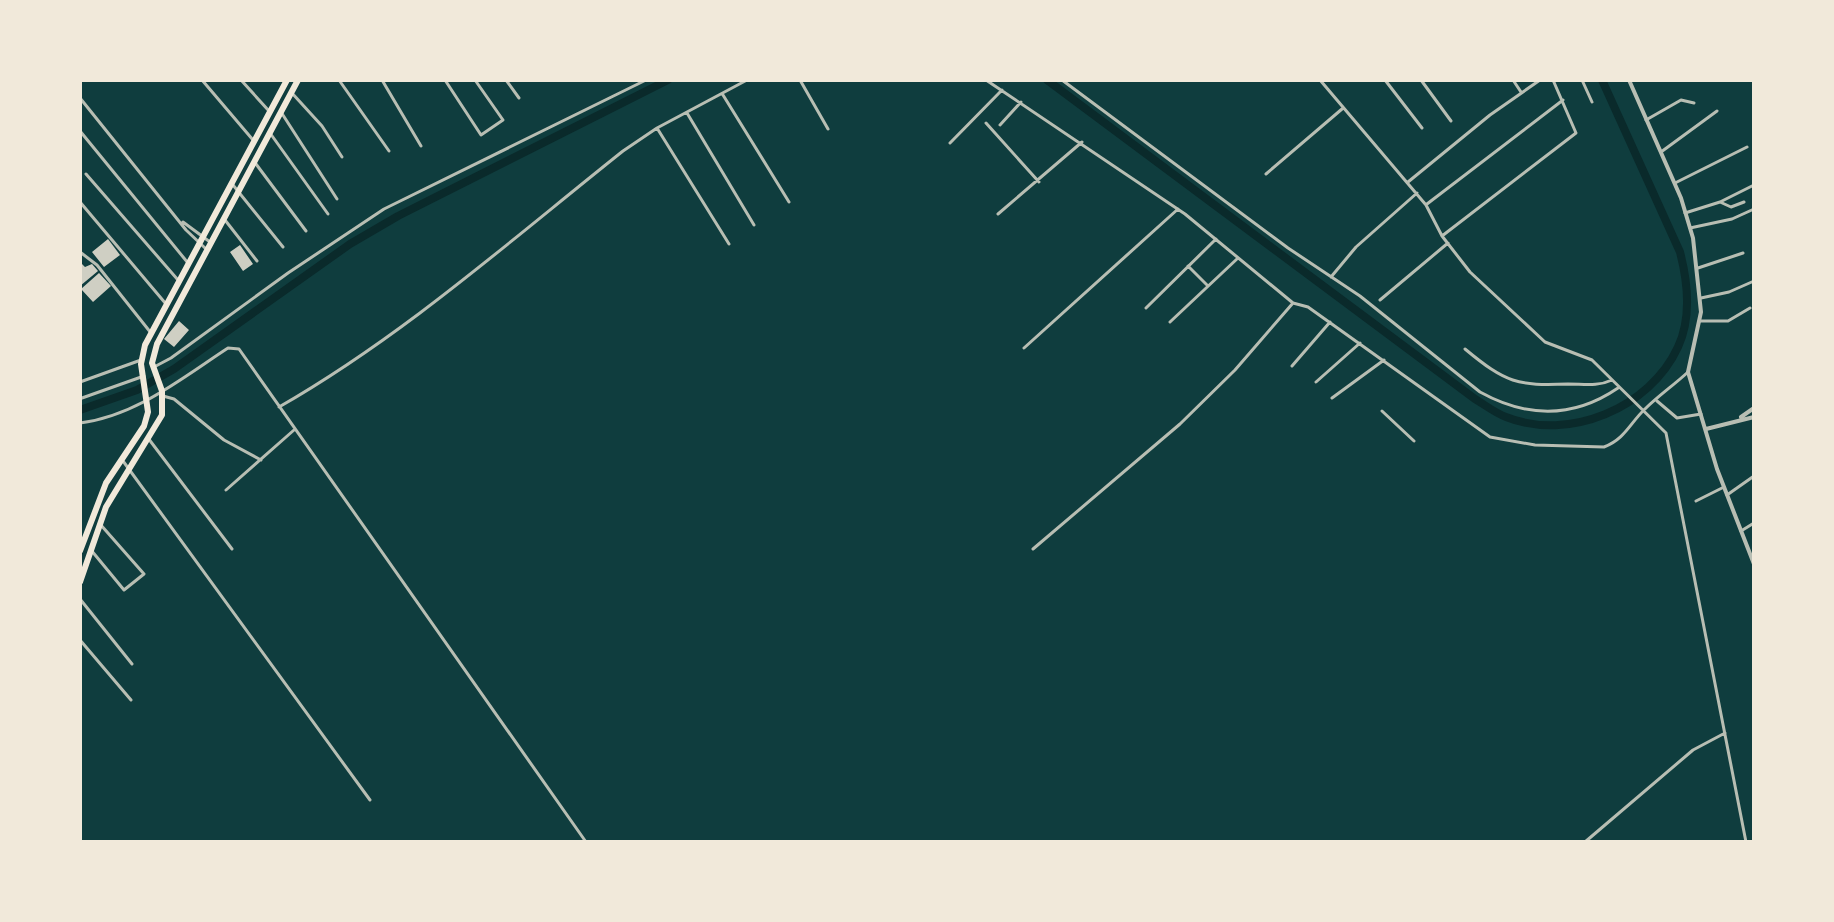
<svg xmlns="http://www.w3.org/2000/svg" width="1834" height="922" font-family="Cabin,sans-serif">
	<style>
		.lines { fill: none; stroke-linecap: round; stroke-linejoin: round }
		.canal { stroke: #0a2a2b; stroke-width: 8 }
		.building { fill: #cfcfc3 }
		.minor { stroke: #b8beb3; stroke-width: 3 }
		.tertiary { stroke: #b8beb3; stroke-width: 4 }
		.primary { stroke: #f1e9da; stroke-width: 6 }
	</style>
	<rect width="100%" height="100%" fill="#0f3d3e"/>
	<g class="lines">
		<path class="canal" d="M 1047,80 L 1475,399 C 1485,405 1495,413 1506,417 C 1569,442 1650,408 1678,347 C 1692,317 1688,283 1680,252 L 1602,80
			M 80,410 L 137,390 L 174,369 L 350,244 L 398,216 L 668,80"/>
	</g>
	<path class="building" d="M 108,239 L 120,255 L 104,267 L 92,252 Z
		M 240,245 L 253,264 L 243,271 L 230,252 Z
		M 80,262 L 85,267 L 92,264 L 98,271 L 80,286 Z
		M 99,273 L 111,286 L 93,302 L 81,289 Z
		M 179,321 L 189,330 L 174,347 L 164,339 Z"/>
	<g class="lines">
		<path class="minor" d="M 202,80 L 253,140
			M 241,80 L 269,111
			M 339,80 L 389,151
			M 382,80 L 421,146
			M 445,80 L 481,135 L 503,120 L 475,80
			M 506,80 L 519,98
			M 800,80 L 828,129
			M 986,80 L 1185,214 L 1293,303
			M 1062,80 L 1288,248 L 1360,296 L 1480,392 C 1527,418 1574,418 1618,388
			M 1320,80 L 1426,205 L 1442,236 L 1470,272 L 1545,342 L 1592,360 L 1666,433 L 1746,842
			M 1385,80 L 1422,128
			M 1421,80 L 1451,121
			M 1513,80 L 1521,92
			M 1582,80 L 1592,102
			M 291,92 L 322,126 L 342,157
			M 723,95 L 789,202
			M 80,98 L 186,230 L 205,248
			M 281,112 L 337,199
			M 687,113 L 754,225
			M 1646,120 L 1681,100 L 1694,103
			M 986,123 L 1039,182
			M 1000,125 L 1021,102
			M 657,128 L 729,244
			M 80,131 L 188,263
			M 270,133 L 328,214
			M 950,143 L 1002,90
			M 1661,152 L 1717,111
			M 256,164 L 306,231
			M 86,174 L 178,280
			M 1266,174 L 1342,109
			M 1408,182 L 1490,115 L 1540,80
			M 1675,183 L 1747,147
			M 233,185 L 283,247
			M 80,202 L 166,304
			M 1720,202 L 1731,207 L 1744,202
			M 1427,204 L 1563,100
			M 1685,213 L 1720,202 L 1754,185
			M 998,214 L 1082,142
			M 225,220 L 257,261
			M 183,222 L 210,242
			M 1690,228 L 1732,219 L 1754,209
			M 1442,236 L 1576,133 L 1553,80
			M 80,252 L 97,265 L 151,333
			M 1188,266 L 1208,286
			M 1698,268 L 1743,253
			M 1331,277 L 1356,247 L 1417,193
			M 1701,298 L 1729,292 L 1754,281
			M 1380,300 L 1448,243
			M 1146,308 L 1216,239
			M 1700,321 L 1728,321 L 1750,308
			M 1170,322 L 1238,258
			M 1024,348 L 1178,209
			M 1465,349 C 1506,383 1517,386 1568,384 C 1584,384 1597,387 1612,380
			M 1292,366 L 1330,322
			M 154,367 L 171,358 L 288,273 L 384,209 L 646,80
			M 80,382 L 141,360
			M 1316,382 L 1360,343
			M 163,396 L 174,399 L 224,440 L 261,460
			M 82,398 L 144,376
			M 1332,398 L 1384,360
			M 1657,401 L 1677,418 L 1701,414
			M 279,407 C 403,336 511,240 623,151 L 657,128 L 747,80
			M 1382,411 L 1414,441
			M 80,423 C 136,416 182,378 228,348 L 239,349 L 586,842
			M 148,438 L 232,549
			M 123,461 L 370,800
			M 226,490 L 294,430
			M 1727,495 L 1754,476
			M 1696,501 L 1724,487
			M 1741,531 L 1754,523
			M 1033,549 L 1180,424 L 1235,370 L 1293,303 L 1308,307 L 1490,437 L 1535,445 L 1604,447 C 1625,439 1630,423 1645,409 C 1658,396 1674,385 1688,372
			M 91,550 L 124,590 L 144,574 L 100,524
			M 80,599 L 132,664
			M 80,640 L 131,700
			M 1585,842 L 1693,750 L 1725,733"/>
		<path class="tertiary" d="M 1629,80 L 1681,198 L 1693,238 L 1701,312 L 1688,372 L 1717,469 L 1754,564
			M 1741,417 L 1754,408
			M 1706,429 L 1754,417"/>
		<path class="primary" d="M 80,551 L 106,483 L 144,426 L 148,412 L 141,364 L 145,345 L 287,80
			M 80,582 L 106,507 L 162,415 L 162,391 L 152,363 L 157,344 L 298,80"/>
	</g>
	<rect width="1834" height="922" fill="none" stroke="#f1e9da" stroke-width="164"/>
</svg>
